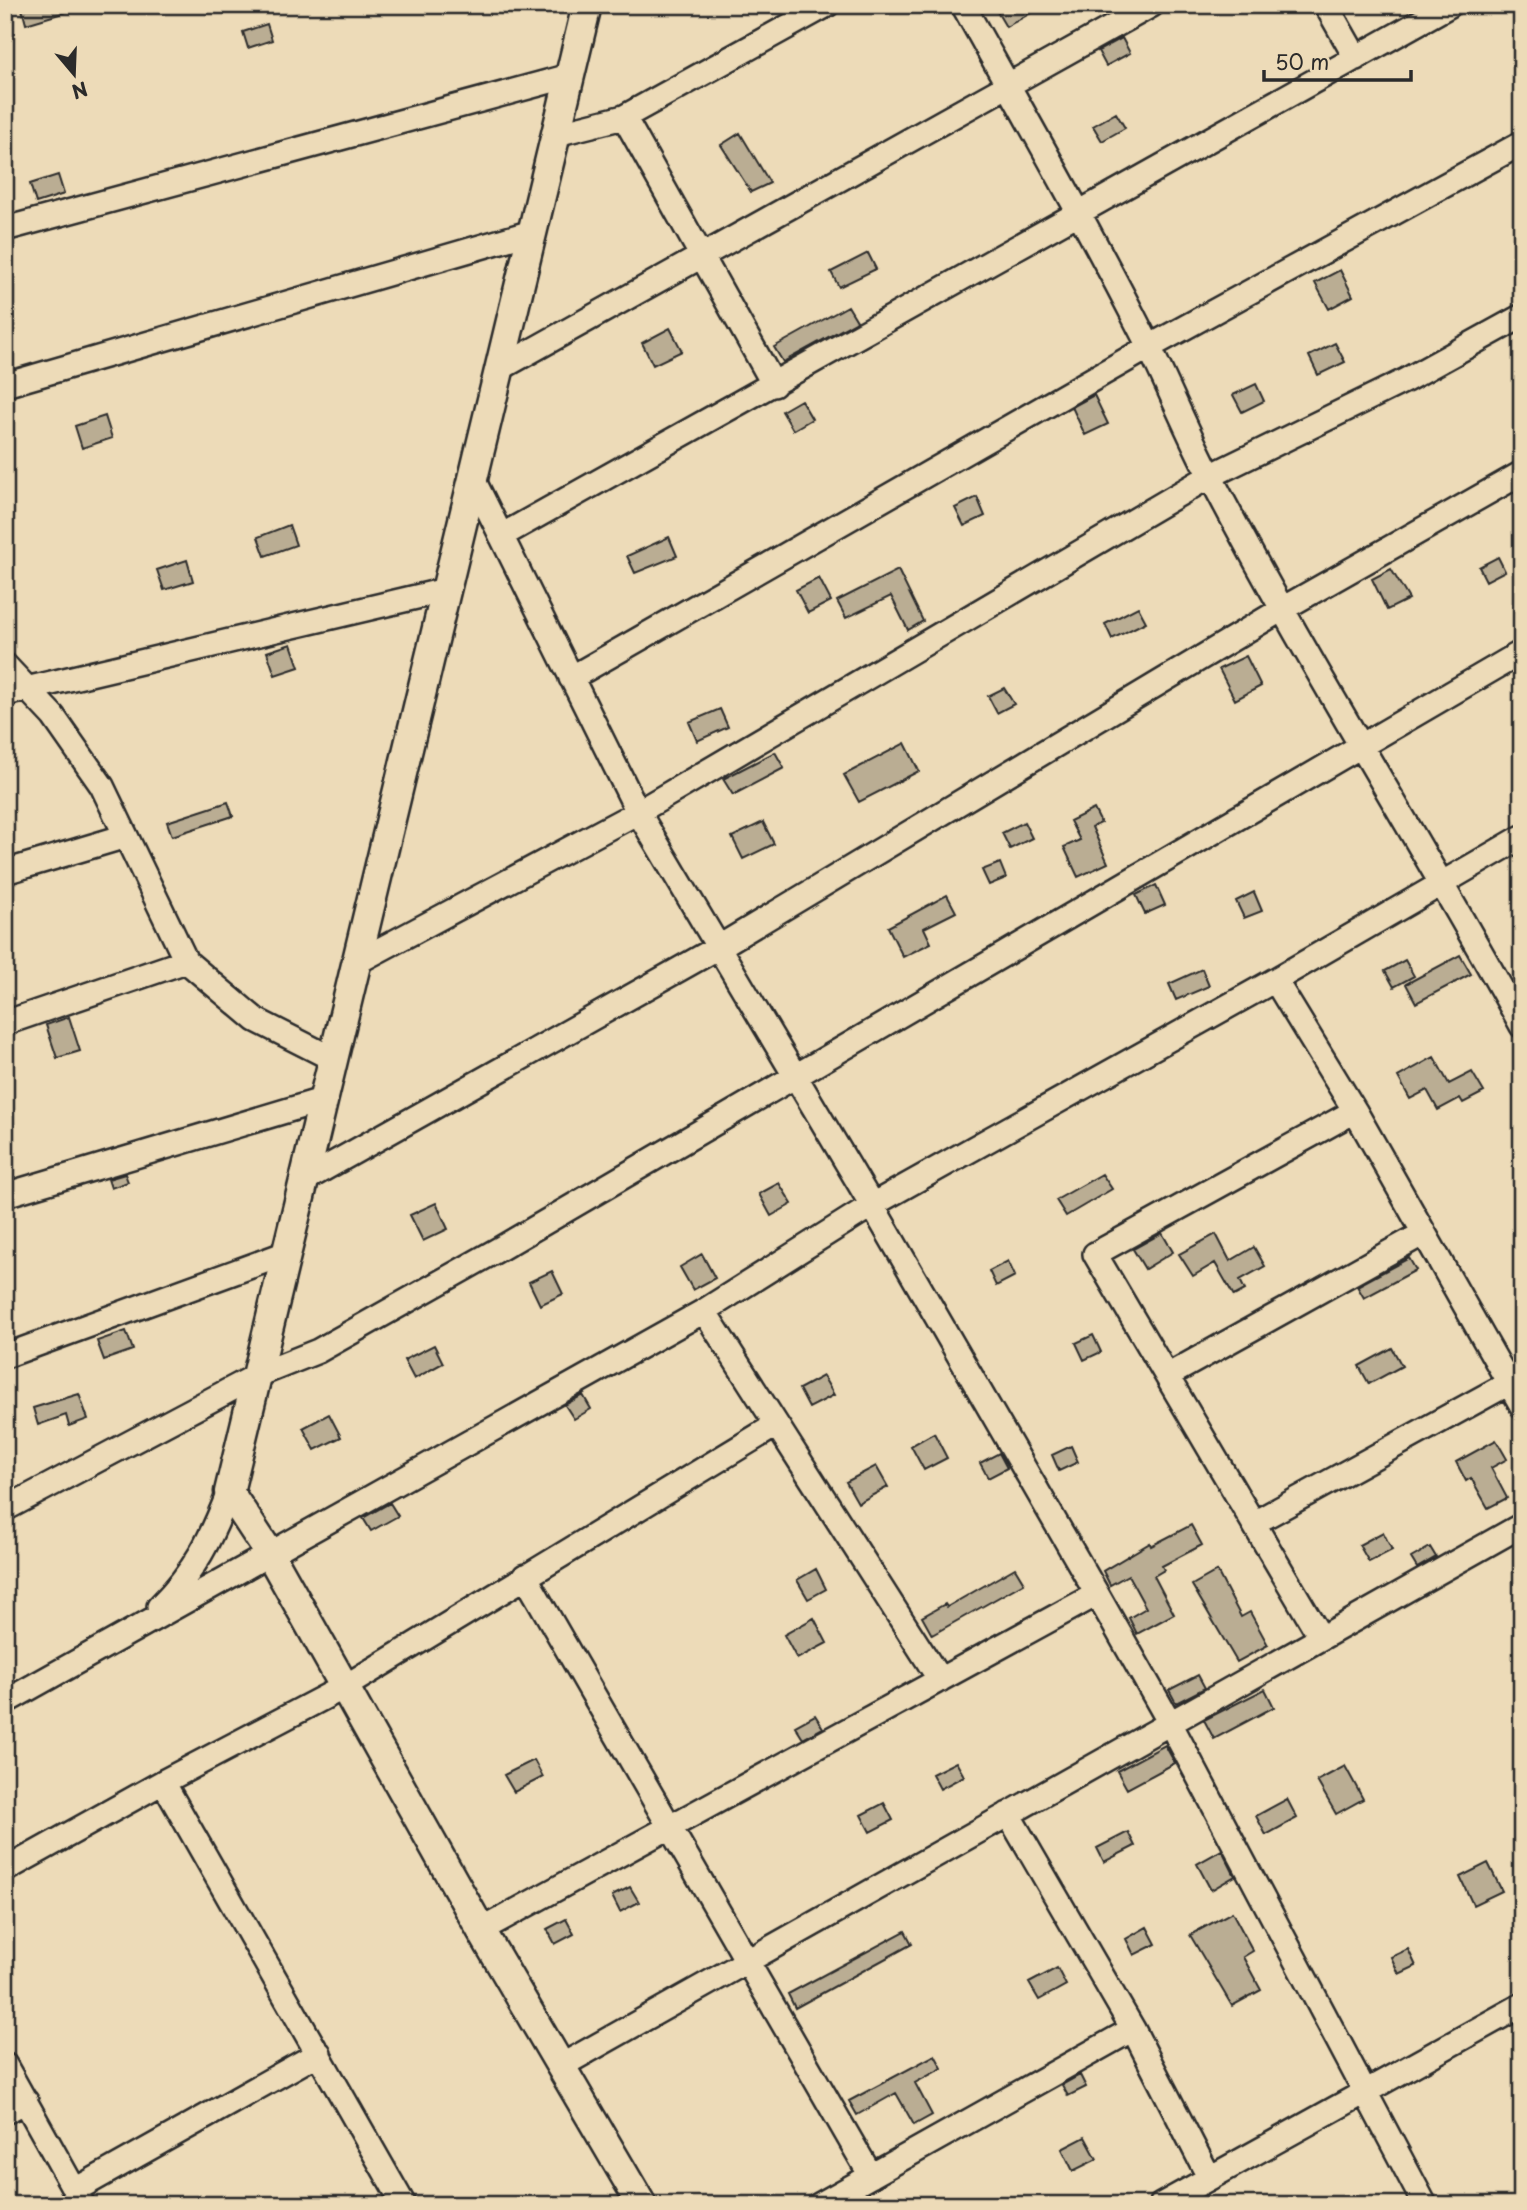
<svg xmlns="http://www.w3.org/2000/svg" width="1527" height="2210" font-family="'Playpen Sans',sans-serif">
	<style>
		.building { fill: #baad93; stroke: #2b2b2b; stroke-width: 2 }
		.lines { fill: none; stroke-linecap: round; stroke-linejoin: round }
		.minor-casing { stroke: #2b2b2b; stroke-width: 28 }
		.tertiary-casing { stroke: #2b2b2b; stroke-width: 33 }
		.minor { stroke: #eddbb8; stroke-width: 23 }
		.tertiary { stroke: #eddbb8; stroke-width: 28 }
	</style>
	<rect width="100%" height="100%" fill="#eddbb8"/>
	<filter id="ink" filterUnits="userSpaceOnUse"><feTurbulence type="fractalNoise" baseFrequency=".0143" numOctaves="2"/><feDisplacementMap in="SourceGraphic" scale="14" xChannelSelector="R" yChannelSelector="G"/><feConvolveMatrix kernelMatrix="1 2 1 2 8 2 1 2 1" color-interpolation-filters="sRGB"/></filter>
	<g filter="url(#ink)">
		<path class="building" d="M 21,5 L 75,5 L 76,9 L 26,24 Z
			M 993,5 L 1045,5 L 1006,27 Z
			M 267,24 L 272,40 L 248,48 L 243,32 Z
			M 1122,38 L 1130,53 L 1106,66 L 1098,51 Z
			M 1116,113 L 1125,128 L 1102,141 L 1093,126 Z
			M 740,133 L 770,183 L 751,192 L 721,145 Z
			M 58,175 L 64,194 L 36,203 L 30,184 Z
			M 868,253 L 876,269 L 839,287 L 831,272 Z
			M 1340,270 L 1353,296 L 1329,309 L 1315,283 Z
			M 848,306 L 857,321 L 783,362 L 774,347 Z
			M 670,328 L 682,351 L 653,365 L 642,343 Z
			M 1335,343 L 1345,362 L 1318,375 L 1309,356 Z
			M 1256,384 L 1264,401 L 1242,412 L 1233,395 Z
			M 1094,395 L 1108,424 L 1085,435 L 1072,407 Z
			M 801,400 L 812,419 L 793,430 L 782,411 Z
			M 105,416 L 112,438 L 82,448 L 75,426 Z
			M 977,497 L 985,516 L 964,526 L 955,508 Z
			M 289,525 L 296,545 L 265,556 L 258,537 Z
			M 669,537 L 677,556 L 635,573 L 627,556 Z
			M 1498,557 L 1505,571 L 1486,581 L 1479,567 Z
			M 187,560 L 193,581 L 164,590 L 157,570 Z
			M 1391,569 L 1409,599 L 1387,610 L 1372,579 Z
			M 898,570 L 923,621 L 908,630 L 891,596 L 846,618 L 837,601 Z
			M 819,578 L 831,601 L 808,613 L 796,590 Z
			M 1138,607 L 1146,622 L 1112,639 L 1105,624 Z
			M 291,644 L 299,667 L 275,675 L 267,652 Z
			M 1246,656 L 1261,686 L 1235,700 L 1219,669 Z
			M 1004,688 L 1014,704 L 997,713 L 988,696 Z
			M 720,709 L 728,727 L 697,741 L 689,722 Z
			M 905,743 L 919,771 L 859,802 L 844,775 Z
			M 775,752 L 784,768 L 733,795 L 723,779 Z
			M 228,802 L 233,816 L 172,836 L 167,822 Z
			M 1094,809 L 1101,823 L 1092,827 L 1108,863 L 1078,877 L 1064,847 L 1080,840 L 1070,821 Z
			M 763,822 L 774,844 L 743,859 L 732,837 Z
			M 1024,822 L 1032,838 L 1010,849 L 1002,833 Z
			M 1000,863 L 1006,878 L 989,885 L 982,870 Z
			M 1156,885 L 1165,905 L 1145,914 L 1136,895 Z
			M 1254,892 L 1262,911 L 1244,918 L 1236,901 Z
			M 947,895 L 956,912 L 924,928 L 931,943 L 903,957 L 888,927 Z
			M 1460,955 L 1471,974 L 1416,1003 L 1406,984 Z
			M 1405,960 L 1414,976 L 1394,987 L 1385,971 Z
			M 1202,969 L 1209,986 L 1176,1000 L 1169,984 Z
			M 69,1017 L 80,1051 L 57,1058 L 46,1025 Z
			M 1434,1057 L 1449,1084 L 1472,1072 L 1484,1092 L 1463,1103 L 1460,1098 L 1438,1110 L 1427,1090 L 1410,1099 L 1398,1077 Z
			M 125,1174 L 128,1182 L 111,1188 L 108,1179 Z
			M 1102,1174 L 1112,1189 L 1066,1216 L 1056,1200 Z
			M 779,1183 L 792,1204 L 771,1216 L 759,1194 Z
			M 436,1203 L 448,1229 L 423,1241 L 410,1215 Z
			M 1162,1233 L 1173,1252 L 1145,1269 L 1133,1249 Z
			M 1216,1234 L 1230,1261 L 1254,1247 L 1265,1266 L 1240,1280 L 1245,1290 L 1234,1296 L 1215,1263 L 1193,1276 L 1179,1254 Z
			M 702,1254 L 715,1278 L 693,1290 L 680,1267 Z
			M 1409,1258 L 1416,1270 L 1364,1298 L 1357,1286 Z
			M 1008,1261 L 1015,1276 L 996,1286 L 989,1271 Z
			M 552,1271 L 563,1294 L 540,1305 L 529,1282 Z
			M 126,1331 L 133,1350 L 104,1360 L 97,1341 Z
			M 1093,1335 L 1101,1352 L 1084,1360 L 1076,1343 Z
			M 434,1345 L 443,1363 L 414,1379 L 404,1360 Z
			M 1392,1348 L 1402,1366 L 1369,1384 L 1359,1366 Z
			M 823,1376 L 834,1395 L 809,1408 L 799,1389 Z
			M 79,1394 L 88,1419 L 69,1426 L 66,1415 L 38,1425 L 33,1408 Z
			M 583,1395 L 591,1409 L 574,1419 L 565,1405 Z
			M 329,1414 L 341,1437 L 315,1450 L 303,1428 Z
			M 934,1433 L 947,1458 L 924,1470 L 911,1446 Z
			M 1496,1440 L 1507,1459 L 1491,1468 L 1507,1498 L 1488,1508 L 1471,1478 L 1466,1481 L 1456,1462 Z
			M 1071,1446 L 1078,1462 L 1059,1471 L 1052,1455 Z
			M 999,1453 L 1007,1468 L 988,1478 L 980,1463 Z
			M 876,1466 L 888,1487 L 858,1503 L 846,1482 Z
			M 390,1503 L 398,1516 L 371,1531 L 363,1518 Z
			M 1191,1525 L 1202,1545 L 1162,1566 L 1164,1570 L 1154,1576 L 1174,1614 L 1137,1634 L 1129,1618 L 1146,1608 L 1128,1575 L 1110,1585 L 1103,1571 L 1150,1543 L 1151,1546 Z
			M 1383,1532 L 1392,1550 L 1369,1562 L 1359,1545 Z
			M 1430,1547 L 1436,1557 L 1417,1568 L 1411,1558 Z
			M 1015,1568 L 1024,1583 L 932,1635 L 922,1617 L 945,1604 L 947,1607 Z
			M 816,1569 L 826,1589 L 808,1599 L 797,1580 Z
			M 1217,1571 L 1241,1617 L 1250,1612 L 1268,1645 L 1237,1662 L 1192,1585 Z
			M 814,1618 L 827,1643 L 797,1659 L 784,1635 Z
			M 1198,1675 L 1205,1688 L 1176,1703 L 1169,1690 Z
			M 1265,1689 L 1274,1707 L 1214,1739 L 1204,1720 Z
			M 815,1715 L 823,1728 L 803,1739 L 795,1726 Z
			M 1165,1745 L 1175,1763 L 1127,1789 L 1117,1771 Z
			M 534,1760 L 543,1777 L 514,1792 L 504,1775 Z
			M 956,1762 L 964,1776 L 940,1789 L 932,1774 Z
			M 1345,1766 L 1363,1799 L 1336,1814 L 1317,1781 Z
			M 1287,1799 L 1297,1818 L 1266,1835 L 1256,1816 Z
			M 884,1803 L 893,1820 L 870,1832 L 861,1815 Z
			M 1128,1832 L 1135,1846 L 1104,1862 L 1097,1848 Z
			M 1222,1850 L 1235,1876 L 1211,1890 L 1197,1864 Z
			M 1488,1863 L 1502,1891 L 1473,1905 L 1460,1877 Z
			M 630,1887 L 639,1902 L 620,1912 L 612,1896 Z
			M 1232,1912 L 1253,1951 L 1243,1957 L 1261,1990 L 1232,2006 L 1190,1935 Z
			M 566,1919 L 574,1934 L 555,1944 L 547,1929 Z
			M 1147,1927 L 1156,1944 L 1134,1955 L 1126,1939 Z
			M 905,1931 L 912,1944 L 795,2008 L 788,1994 Z
			M 1408,1949 L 1416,1966 L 1399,1974 L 1391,1957 Z
			M 1057,1968 L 1066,1985 L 1039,2000 L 1029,1983 Z
			M 935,2055 L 942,2068 L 915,2083 L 932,2115 L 914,2125 L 896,2093 L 857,2115 L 849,2101 Z
			M 1080,2075 L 1086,2087 L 1068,2096 L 1062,2085 Z
			M 1085,2137 L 1097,2159 L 1073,2171 L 1062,2149 Z"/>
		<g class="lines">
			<defs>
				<path id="minor" d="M 963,5 C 1023,112 1084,219 1140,329 C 1165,377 1185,428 1210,476 C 1307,663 1421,841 1522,1026
					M 1326,5 L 1356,58
					M 624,117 L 774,385
					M 556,134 L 624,117 L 827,5
					M 5,229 L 569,76
					M 499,369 L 1152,5
					M 5,385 L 532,232
					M 473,479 L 638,812 L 872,1205 L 1097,1594 L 1170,1723 L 1425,2205
					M 501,536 L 1450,5
					M 5,665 L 53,716 L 102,786 L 186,961 L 256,1020 L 333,1059
					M 571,678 L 1149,347 L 1522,143
					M 5,694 L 446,590
					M 5,872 L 126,836
					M 357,962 L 638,812 L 1210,476 L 1406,380 L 1522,316
					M 1275,980 L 1355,1111 L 1522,1406
					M 5,1023 L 186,961
					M 306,1179 L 719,947 L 1284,608 L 1522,473
					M 5,1195 L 322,1100
					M 704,1311 L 940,1680
					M 5,1356 L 284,1254
					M 1167,1376 L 1424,1233
					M 5,1509 L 258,1375 L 318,1351 L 501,1248 L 1522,652
					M 1254,1523 L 1522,1376
					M 525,1576 L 871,2176
					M 159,1607 C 195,1571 211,1539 229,1492
					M 1321,1638 L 1095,1254 L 1355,1111
					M 5,1702 L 704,1311 L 872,1205 L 1275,980 L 1522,837
					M 163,1782 L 404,2205
					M 1008,1814 L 1133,2029 L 1209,2177
					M 5,1870 L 163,1782 L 346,1686 L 776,1425
					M 481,1930 L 1097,1594
					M 5,2065 L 83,2205
					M 561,2066 L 1522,1525
					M 5,2112 L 26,2101
					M 75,2190 L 319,2053
					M 819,2205 L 1133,2029
					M 1161,2205 L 1522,2005"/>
				<path id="tertiary" d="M 587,5 L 229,1492 L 270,1554 L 481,1930 L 642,2205"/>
			</defs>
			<use href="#minor" class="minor-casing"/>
			<use href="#tertiary" class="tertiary-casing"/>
			<use href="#minor" class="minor"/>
			<use href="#tertiary" class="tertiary"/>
		</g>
	</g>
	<rect width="1527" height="2210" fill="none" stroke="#eddbb8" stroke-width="28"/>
	<rect x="14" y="14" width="1499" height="2182" fill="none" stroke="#2b2b2b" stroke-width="2.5" filter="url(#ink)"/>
	<g transform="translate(74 74) rotate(161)" stroke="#eddbb8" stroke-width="5" paint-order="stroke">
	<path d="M0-5L12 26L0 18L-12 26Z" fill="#2b2b2b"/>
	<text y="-10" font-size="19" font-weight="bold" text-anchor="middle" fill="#2b2b2b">N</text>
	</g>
	<path d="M1264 70v10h147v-10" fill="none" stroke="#2b2b2b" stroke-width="3.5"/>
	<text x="1275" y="70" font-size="21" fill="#2b2b2b" stroke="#eddbb8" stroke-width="5" paint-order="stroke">50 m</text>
</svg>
